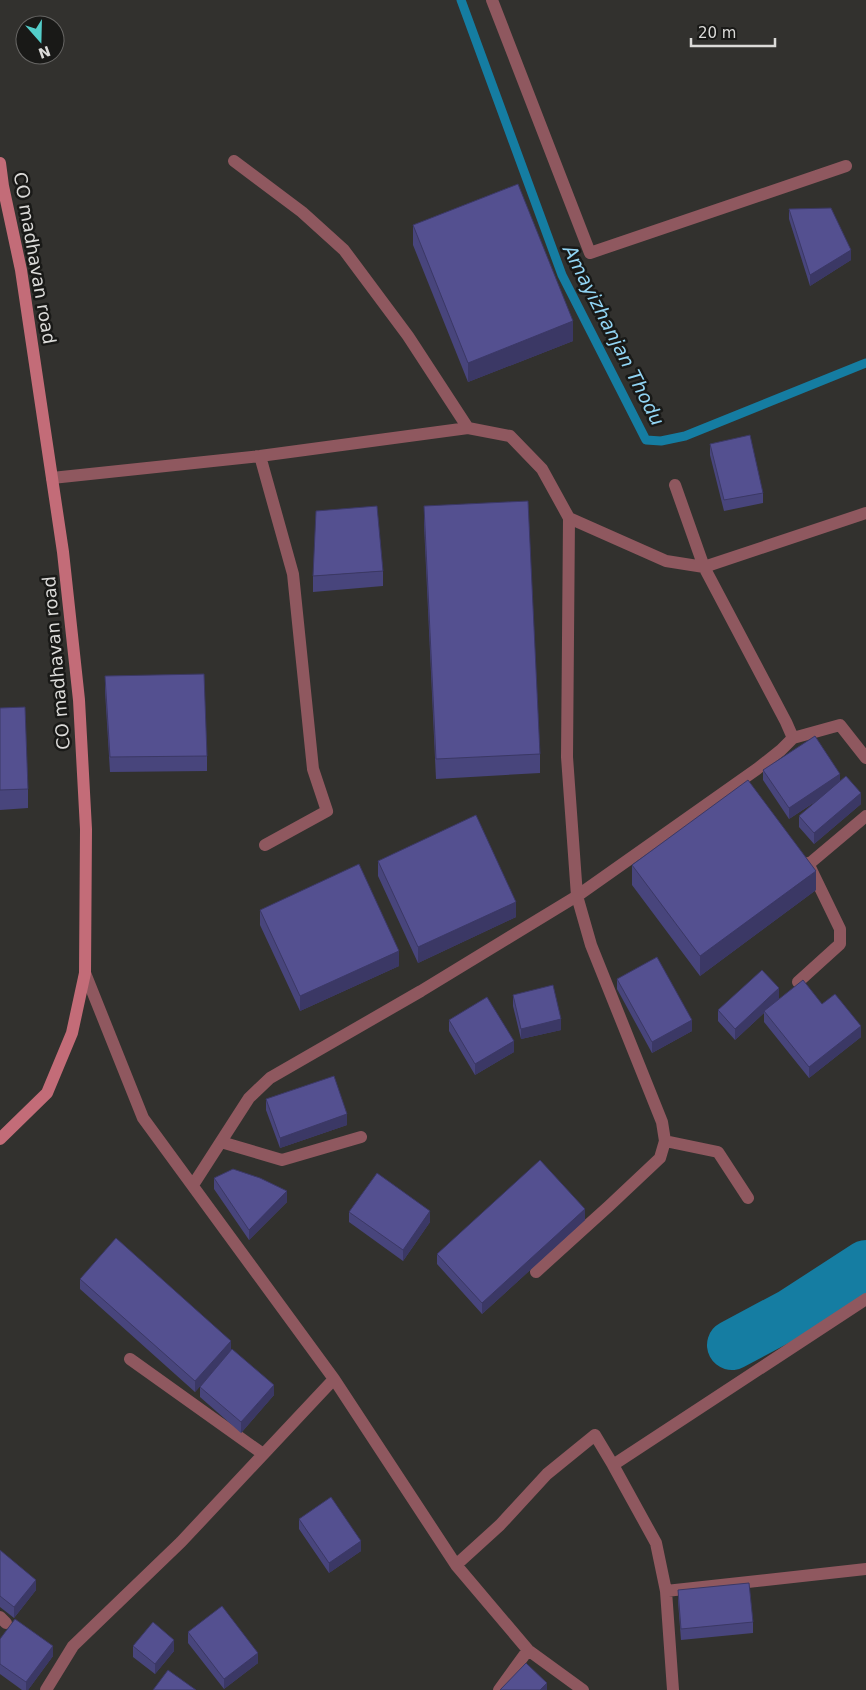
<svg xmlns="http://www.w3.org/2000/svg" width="866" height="1690" font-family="'DejaVu Sans',sans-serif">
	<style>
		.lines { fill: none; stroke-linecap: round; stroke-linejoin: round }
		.stream { stroke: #157da2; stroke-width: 9 }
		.river { stroke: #157da2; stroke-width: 50 }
		.street { stroke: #8f585f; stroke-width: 12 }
		.secondary { stroke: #c36c78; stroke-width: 12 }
		.wall { fill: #48457c }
		.shaded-wall { fill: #3b3865 }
		.building { fill: #545090; stroke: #3b3865 }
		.labels { text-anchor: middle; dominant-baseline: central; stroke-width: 5; stroke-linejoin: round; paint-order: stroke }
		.street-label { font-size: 18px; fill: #dbdad8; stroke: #191917 }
		.water-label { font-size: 19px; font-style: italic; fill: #92d5f4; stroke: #191917 }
	</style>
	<rect width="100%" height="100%" fill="#32312e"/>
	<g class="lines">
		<path class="stream" d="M 461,0 L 562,275 L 646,440 L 661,441 L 685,436 L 866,363"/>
		<path class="river" d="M 732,1345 L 792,1313 L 866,1265"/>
		<path class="street" d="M 492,0 L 590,253 L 846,166
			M 234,161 L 302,212 L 344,250 L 408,336 L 468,428
			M 260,456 L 293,574 L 313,769 L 327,811 L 265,845
			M 52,478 L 260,456 L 468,428 L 510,436 L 542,469 L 569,518 L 567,757 L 577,896 L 591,945 L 662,1122 L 665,1141 L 660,1158 L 609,1206 L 536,1272
			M 569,518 L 666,561 L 704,567 L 866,513
			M 793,738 L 840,725 L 866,758
			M 809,864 L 866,816
			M 85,973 L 143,1118 L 334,1379 L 456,1565 L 528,1650 L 583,1690
			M 798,982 L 840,944 L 840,929 L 808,863
			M 665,1141 L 718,1152 L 748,1198
			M 221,1142 L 282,1160 L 361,1137
			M 193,1185 L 249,1098 L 270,1078 L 421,991 L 577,896 L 757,769 L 781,750 L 793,738 L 786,722 L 704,567 L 675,485
			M 130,1359 L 263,1454
			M 613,1465 L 656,1543 L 666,1591 L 673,1690
			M 456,1565 L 500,1525 L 547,1474 L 595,1435 L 613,1465 L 866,1299
			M 666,1591 L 866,1569
			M 0,1617 L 6,1623
			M 46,1690 L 73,1646 L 181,1542 L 334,1379
			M 499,1690 L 528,1650"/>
		<path class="secondary" d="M 0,163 L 3,186 L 21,270 L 63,552 L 79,700 L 86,829 L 85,973 L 72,1033 L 47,1093 L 0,1139"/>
	</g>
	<path class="wall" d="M 789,209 L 851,260 L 810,286 L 789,219 Z
		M 413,225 L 573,341 L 468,382 L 413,245 Z
		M 710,444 L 763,493 L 763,503 L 724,511 L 710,455 Z
		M 424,506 L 540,754 L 540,773 L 436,779 L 424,525 Z
		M 383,571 L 383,586 L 313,592 L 313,576 Z
		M 105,676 L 207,756 L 207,771 L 110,772 L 105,691 Z
		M 0,708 L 28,789 L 28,808 L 0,810 Z
		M 763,770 L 840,781 L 861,804 L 814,844 L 799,827 L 799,816 L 821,798 L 789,819 L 763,780 Z
		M 378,861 L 516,917 L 418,963 L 378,876 Z
		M 632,865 L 816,890 L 700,976 L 632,885 Z
		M 260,910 L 399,966 L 300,1011 L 260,925 Z
		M 617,979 L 692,1031 L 652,1053 L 617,989 Z
		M 513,995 L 561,1030 L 521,1039 L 513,1006 Z
		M 779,999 L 822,1004 L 861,1037 L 809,1078 L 764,1022 L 764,1013 L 735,1040 L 718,1021 L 718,1010 Z
		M 449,1020 L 514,1052 L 475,1075 L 449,1031 Z
		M 266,1099 L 347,1125 L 280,1148 L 266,1110 Z
		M 214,1178 L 287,1202 L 249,1240 L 214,1189 Z
		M 349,1212 L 430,1222 L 403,1261 L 349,1222 Z
		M 585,1220 L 482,1314 L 437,1264 L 437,1254 Z
		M 80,1279 L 231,1351 L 274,1395 L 241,1433 L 200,1397 L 200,1387 L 216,1368 L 195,1392 L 80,1289 Z
		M 299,1519 L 361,1551 L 329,1573 L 299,1529 Z
		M 0,1550 L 36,1590 L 14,1618 L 0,1607 Z
		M 678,1590 L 753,1622 L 753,1633 L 681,1640 L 678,1601 Z
		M 188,1632 L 258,1663 L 224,1689 L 188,1643 Z
		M 0,1639 L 53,1656 L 28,1690 L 22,1690 L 0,1674 Z
		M 133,1646 L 174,1651 L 155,1674 L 133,1657 Z"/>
	<path class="shaded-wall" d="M 851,250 L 851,260 L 810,286 L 810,275 Z
		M 573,321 L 573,341 L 468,382 L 468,363 Z
		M 840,774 L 840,785 L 789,819 L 789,808 Z
		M 861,793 L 861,804 L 814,844 L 814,833 Z
		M 816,871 L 816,890 L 700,976 L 700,956 Z
		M 516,902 L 516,917 L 418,963 L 418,947 Z
		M 399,951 L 399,966 L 300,1011 L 300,996 Z
		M 779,988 L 779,999 L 764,1011 L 764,1013 L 735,1040 L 735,1029 Z
		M 561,1019 L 561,1030 L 521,1039 L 521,1029 Z
		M 692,1020 L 692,1031 L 652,1053 L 652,1042 Z
		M 861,1026 L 861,1037 L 809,1078 L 809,1067 Z
		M 514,1041 L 514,1052 L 475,1075 L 475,1064 Z
		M 347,1114 L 347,1125 L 280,1148 L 280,1138 Z
		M 287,1191 L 287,1202 L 249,1240 L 249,1230 Z
		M 585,1209 L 585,1220 L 482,1314 L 482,1303 Z
		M 430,1211 L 430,1222 L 403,1261 L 403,1250 Z
		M 231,1341 L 231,1351 L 195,1392 L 195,1381 Z
		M 274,1385 L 274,1395 L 241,1433 L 241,1422 Z
		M 361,1541 L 361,1551 L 329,1573 L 329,1563 Z
		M 36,1580 L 36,1590 L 14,1618 L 14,1607 Z
		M 174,1640 L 174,1651 L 155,1674 L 155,1664 Z
		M 53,1646 L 53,1656 L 28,1690 L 26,1690 L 26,1682 Z
		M 258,1653 L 258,1663 L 224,1689 L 224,1679 Z
		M 547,1683 L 547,1690 L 540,1690 Z"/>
	<path class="building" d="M 518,184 L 573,321 L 468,363 L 413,225 Z
		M 831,208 L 851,250 L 810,275 L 789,209 Z
		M 750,435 L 763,493 L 724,500 L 710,444 Z
		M 528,501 L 540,754 L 436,759 L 424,506 Z
		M 377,506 L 383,571 L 313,576 L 316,511 Z
		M 204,674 L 207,756 L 110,757 L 105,676 Z
		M 25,707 L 28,789 L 0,790 L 0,708 Z
		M 815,736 L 840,774 L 789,808 L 763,770 Z
		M 846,776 L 861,793 L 814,833 L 799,816 Z
		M 748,780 L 816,871 L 700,956 L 632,865 Z
		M 476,815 L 516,902 L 418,947 L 378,861 Z
		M 359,864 L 399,951 L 300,996 L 260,910 Z
		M 657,957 L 692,1020 L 652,1042 L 617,979 Z
		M 762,970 L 779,988 L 735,1029 L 718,1010 Z
		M 803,980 L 822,1004 L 835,994 L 861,1026 L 809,1067 L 764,1011 Z
		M 553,985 L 561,1019 L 521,1029 L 513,995 Z
		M 487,997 L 514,1041 L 475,1064 L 449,1020 Z
		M 334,1076 L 347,1114 L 280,1138 L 266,1099 Z
		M 540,1160 L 585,1209 L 482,1303 L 437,1254 Z
		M 233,1169 L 260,1178 L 287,1191 L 249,1230 L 214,1178 Z
		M 377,1173 L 430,1211 L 403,1250 L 349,1212 Z
		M 116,1238 L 231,1341 L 195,1381 L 80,1279 Z
		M 232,1349 L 274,1385 L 241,1422 L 200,1387 Z
		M 331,1497 L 361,1541 L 329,1563 L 299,1519 Z
		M 0,1550 L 36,1580 L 14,1607 L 0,1596 Z
		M 749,1583 L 753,1622 L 681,1629 L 678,1590 Z
		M 222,1606 L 258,1653 L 224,1679 L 188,1632 Z
		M 15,1619 L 53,1646 L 26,1682 L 0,1664 L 0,1639 Z
		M 153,1622 L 174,1640 L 155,1664 L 133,1646 Z
		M 526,1663 L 547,1683 L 540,1690 L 500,1690 Z
		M 168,1670 L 196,1690 L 153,1690 Z"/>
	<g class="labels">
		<g class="street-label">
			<text transform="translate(35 258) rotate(80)">CO madhavan road</text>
			<text transform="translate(56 663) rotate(-95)">CO madhavan road</text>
		</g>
		<g class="water-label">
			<text transform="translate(614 335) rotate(63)">Amayizhanjan Thodu</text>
		</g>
	</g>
	<g transform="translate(40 40) rotate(160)"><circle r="24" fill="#191917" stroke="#676664"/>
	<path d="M0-4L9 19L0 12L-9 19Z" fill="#53cdc9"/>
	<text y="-8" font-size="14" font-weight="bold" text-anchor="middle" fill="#dbdad8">N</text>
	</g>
	<path d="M691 38v8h84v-8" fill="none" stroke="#dbdad8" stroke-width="2.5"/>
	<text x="698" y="38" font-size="15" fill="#dbdad8" stroke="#191917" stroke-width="4" paint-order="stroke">20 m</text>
</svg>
